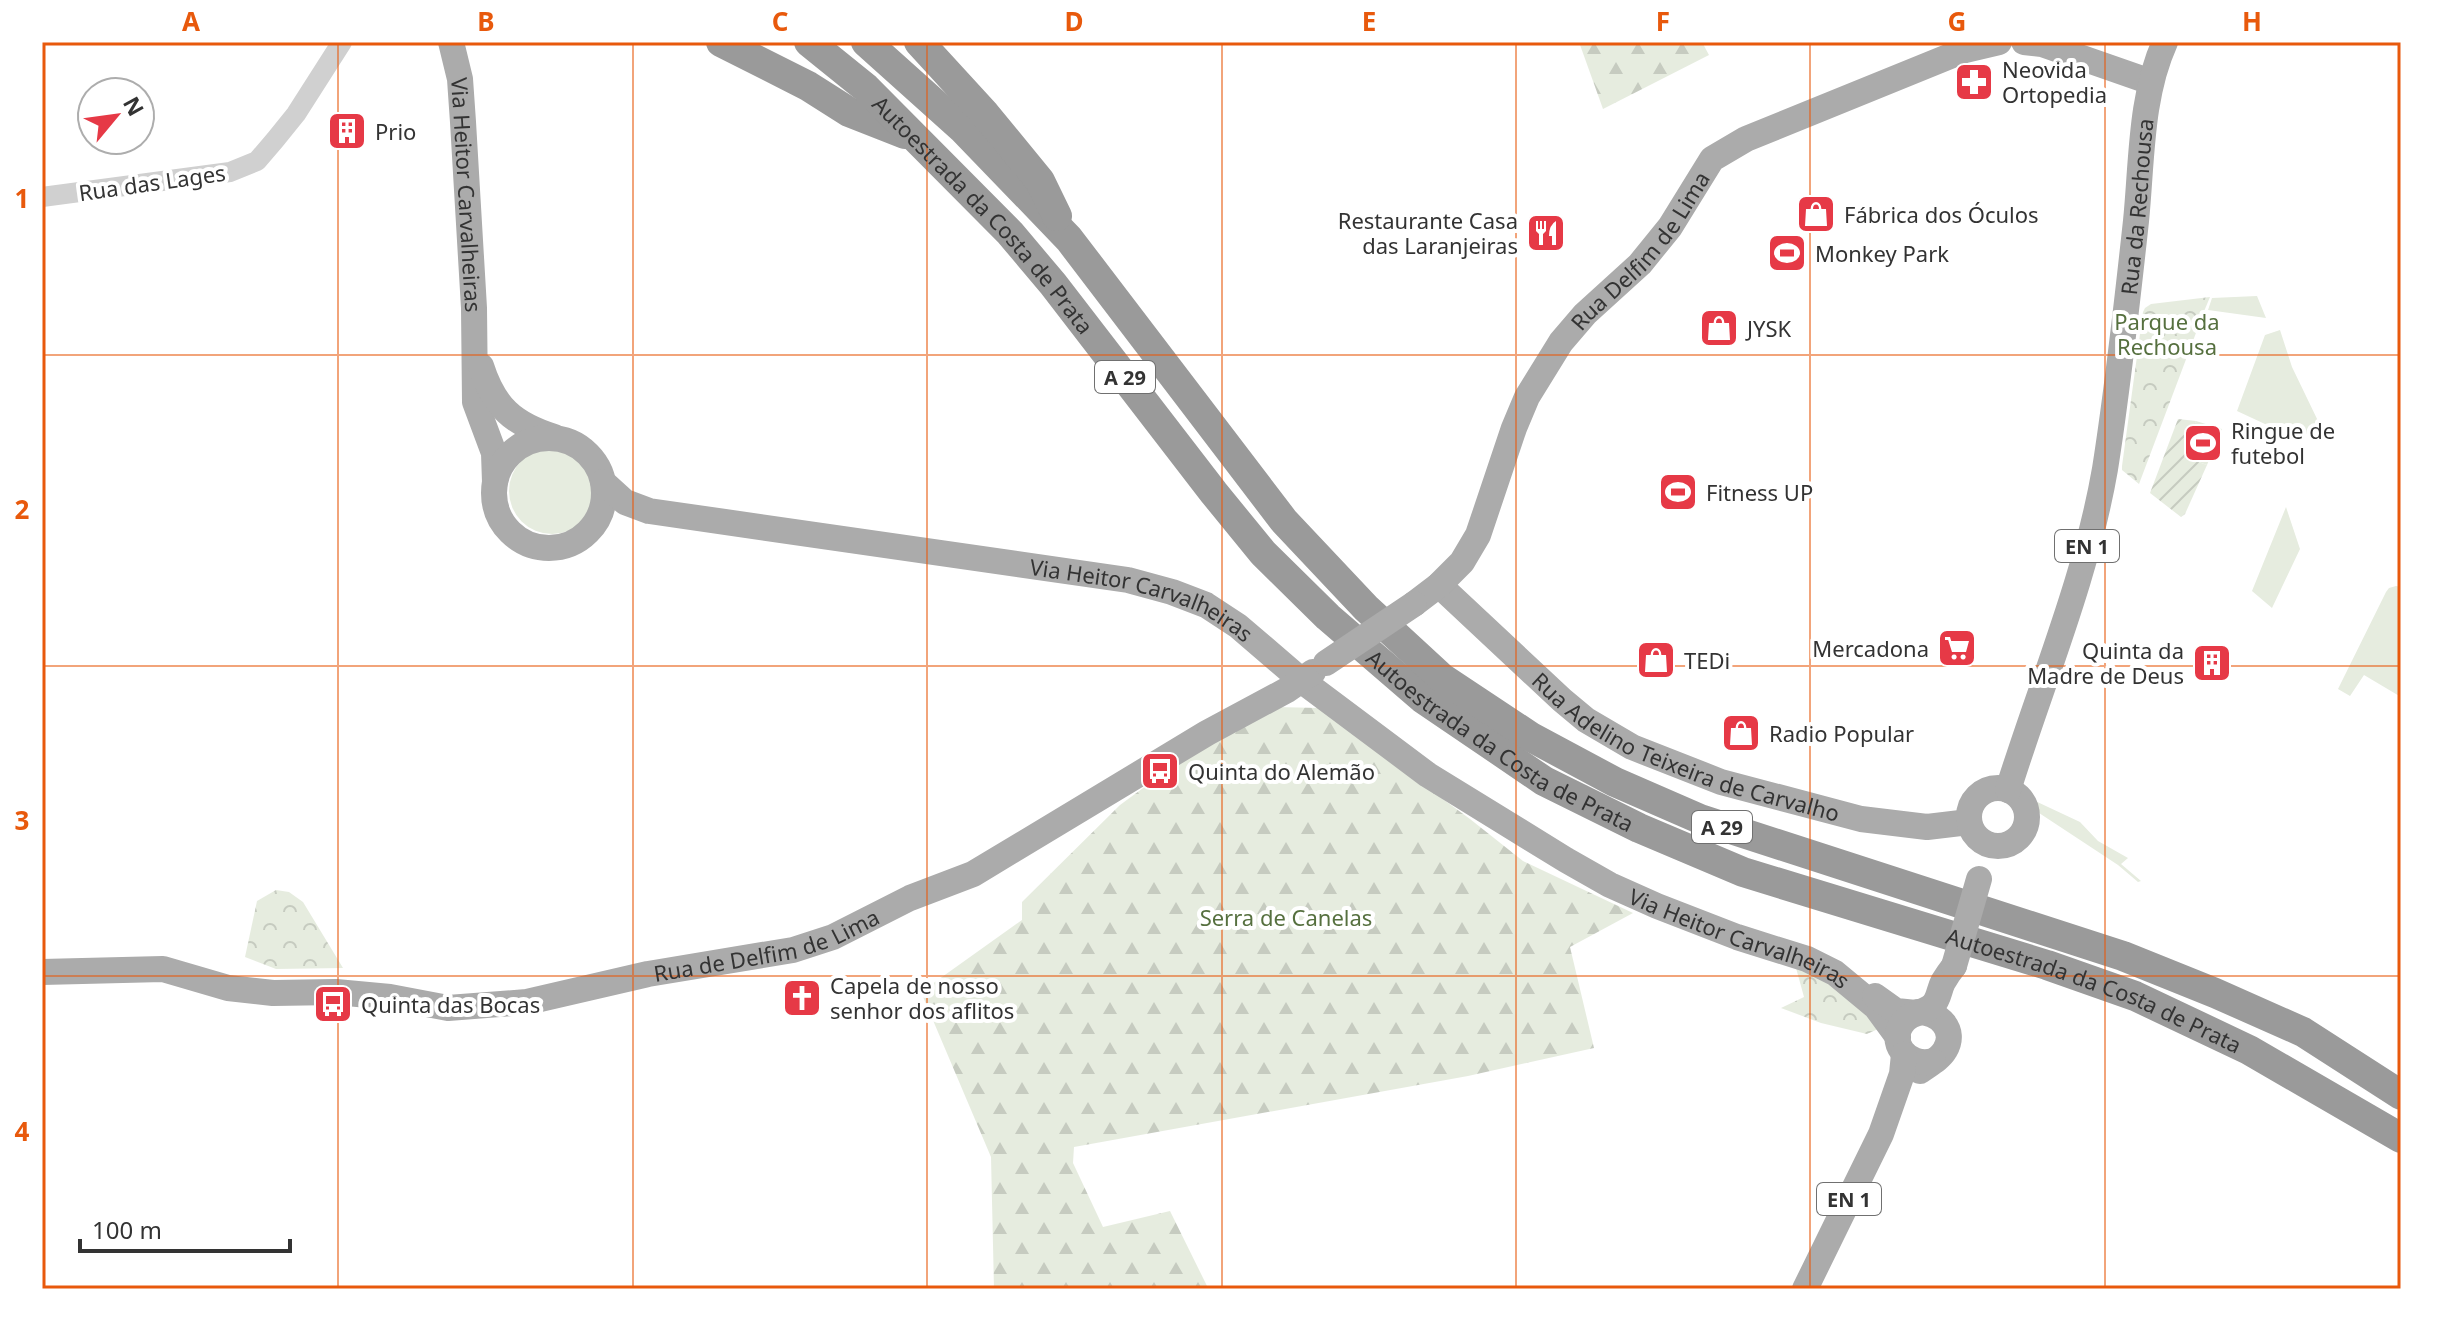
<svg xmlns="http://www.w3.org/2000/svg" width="2443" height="1331" font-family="'Noto Sans',sans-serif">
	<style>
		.grass { fill: #e6ecdf }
		.forest { fill: url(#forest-firs) }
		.park { fill: url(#park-crowns) }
		.garden { fill: url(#garden-furrows) }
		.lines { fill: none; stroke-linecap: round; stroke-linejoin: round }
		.minor { stroke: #d0d0d0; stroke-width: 20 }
		.major { stroke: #ababab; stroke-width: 26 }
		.highway { stroke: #9a9a9a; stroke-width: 30 }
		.major-bridge { stroke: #ababab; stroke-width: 26 }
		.grid { fill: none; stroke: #e8590c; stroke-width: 2; stroke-opacity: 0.55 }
		.labels { text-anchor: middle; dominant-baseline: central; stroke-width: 8; stroke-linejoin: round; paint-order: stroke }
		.shield { fill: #fff; stroke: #707070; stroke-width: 2 }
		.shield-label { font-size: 20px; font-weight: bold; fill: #333 }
		.poi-label { font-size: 22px; fill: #333; stroke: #fff; text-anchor: start }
		.street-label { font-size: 22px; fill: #333; stroke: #fff }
		.park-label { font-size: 22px; fill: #56703f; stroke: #fff }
		.neatline { fill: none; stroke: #e8590c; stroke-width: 3 }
		.grid-label { font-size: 26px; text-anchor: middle; font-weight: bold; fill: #e8590c }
	</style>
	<defs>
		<pattern id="forest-firs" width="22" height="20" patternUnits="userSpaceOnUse" patternTransform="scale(2)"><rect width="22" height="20" fill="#e6ecdf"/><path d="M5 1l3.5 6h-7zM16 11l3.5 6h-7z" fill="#c6cbc0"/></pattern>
		<pattern id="park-crowns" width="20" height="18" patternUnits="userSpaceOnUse" patternTransform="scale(2)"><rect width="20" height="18" fill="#e6ecdf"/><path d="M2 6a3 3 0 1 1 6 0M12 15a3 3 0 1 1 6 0" fill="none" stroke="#c6cbc0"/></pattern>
		<pattern id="garden-furrows" width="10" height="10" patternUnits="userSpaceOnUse" patternTransform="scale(2)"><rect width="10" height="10" fill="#e6ecdf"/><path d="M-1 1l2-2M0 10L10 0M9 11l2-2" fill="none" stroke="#c6cbc0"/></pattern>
	</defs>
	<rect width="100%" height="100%" fill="#fff"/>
	<path class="grass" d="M 2257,296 L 2266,318 L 2208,310 L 2212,298 Z
		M 2280,330 L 2292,367 L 2319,423 L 2299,440 L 2237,411 L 2265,335 Z
		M 2196,421 L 2222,429 L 2207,465 L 2184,457 Z
		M509 491a43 43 0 1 1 86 0a43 43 0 1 1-86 0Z
		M 2286,507 L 2300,549 L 2272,608 L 2252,591 Z
		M 2396,586 L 2401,587 L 2401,697 L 2364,675 L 2350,696 L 2338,689 L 2386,592 L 2389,588 Z
		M 2029,798 L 2080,822 L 2098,841 L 2128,858 L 2121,864 L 2141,881 L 2138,882 L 2118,865 L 2033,809 L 2029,805 Z"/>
	<path class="forest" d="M 1579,42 L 1702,42 L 1709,55 L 1603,109 Z
		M 1276,707 L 1319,708 L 1470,819 L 1523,861 L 1633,913 L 1570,947 L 1594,1048 L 1468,1076 L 1074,1147 L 1073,1163 L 1103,1227 L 1170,1211 L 1207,1286 L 1201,1289 L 994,1289 L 991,1157 L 921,992 L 1022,920 L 1022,902 L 1120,805 L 1169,769 Z"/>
	<path class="park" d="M 2210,297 L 2205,309 L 2139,484 L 2122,470 L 2122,466 L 2143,312 L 2145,308 L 2151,304 Z
		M 276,890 L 289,892 L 303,902 L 343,968 L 276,969 L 245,957 L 257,901 Z
		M 1793,957 L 1833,977 L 1878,1029 L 1867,1034 L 1821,1023 L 1781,1008 L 1804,997 Z"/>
	<path class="garden" d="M 2178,419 L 2196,421 L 2184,457 L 2207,465 L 2185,514 L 2181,517 L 2150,493 Z"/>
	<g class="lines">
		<path class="minor" d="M 42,197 L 230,172 L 257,161 L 275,140 L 296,114 L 342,42"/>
		<g class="major">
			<path id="s1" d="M 451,42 L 460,79 L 463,122 L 474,308 L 475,402 L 494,453 L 495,482"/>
			<path d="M 2024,42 L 2042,44 L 2151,82"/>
			<path d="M 481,366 C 494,407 513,424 554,437"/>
			<circle cx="549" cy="493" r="55"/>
			<path id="s2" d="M 603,482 L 625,502 L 649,511 L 1128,580 L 1172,592 L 1206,605 L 1238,626 L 1301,680 L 1428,775 L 1566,860 L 1610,885 L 1657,906 L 1737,937 L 1807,959 L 1835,973 L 1876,1007 L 1898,1037"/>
			<path id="s3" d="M 1439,585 L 1562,700 L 1586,720 L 1632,747 L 1721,782 L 1861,819 L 1927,827 L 1969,822"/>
			<path id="s4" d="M 1414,604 L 1439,585 L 1462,562 L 1478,535 L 1514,428 L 1527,397 L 1561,342 L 1585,314 L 1640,264 L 1670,227 L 1712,159 L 1746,139 L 1965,50 L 1999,42"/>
			<circle cx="1998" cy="817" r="29"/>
			<path id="s5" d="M 2008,790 C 2041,684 2086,579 2105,469 C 2118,387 2127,304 2136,221 C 2142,162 2140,97 2165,42"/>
			<path id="s6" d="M 42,972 L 163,969 L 228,988 L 273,993 L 336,992 L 390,997 L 448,1008 L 527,1002 L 648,974 L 793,950 L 833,937 L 910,898 L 973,874 L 1207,733 L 1287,690 L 1313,672"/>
			<path d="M 1875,996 L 1896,1011 L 1916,1013"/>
			<path d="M 1918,1012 C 1939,1012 1957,1030 1945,1050 C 1940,1059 1928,1065 1920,1071"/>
			<path d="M 1933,1061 C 1908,1068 1885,1041 1905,1020 C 1913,1012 1925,1013 1933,1005 C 1939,999 1939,990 1943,982 C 1946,977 1950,971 1954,966"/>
			<path d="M 1805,1289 L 1881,1134 L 1902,1074 L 1904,1054"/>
		</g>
		<g class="highway">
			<path d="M 721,42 L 808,86 L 849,112 L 905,134"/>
			<path id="s7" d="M 809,42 L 866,88 L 1010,233 L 1053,284 L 1214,493 L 1263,553 L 1328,617 L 1422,698 L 1544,781 L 1639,828 L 1743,872 L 2047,965 L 2135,996 L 2249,1050 L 2401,1138"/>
			<path d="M 866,42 L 963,129 L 1069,239 L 1284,521 L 1366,608 L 1442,678 L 1531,737 L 1615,782 L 1700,819 L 2123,956 L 2215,993 L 2303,1032 L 2401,1095"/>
			<path d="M 919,42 L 985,114 L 1040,181 L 1057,216"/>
		</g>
		<path class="major-bridge" d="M 1326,663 L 1414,604
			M 1954,966 L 1979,879"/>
	</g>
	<path class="grid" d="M 338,42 L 338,1289M 633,42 L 633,1289M 927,42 L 927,1289M 1222,42 L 1222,1289M 1516,42 L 1516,1289M 1810,42 L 1810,1289M 2105,42 L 2105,1289M 42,355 L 2401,355M 42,666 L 2401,666M 42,976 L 2401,976"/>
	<defs>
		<symbol id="pharmacy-square" viewBox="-11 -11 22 22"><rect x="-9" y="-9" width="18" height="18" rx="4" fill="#e63946" stroke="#fff"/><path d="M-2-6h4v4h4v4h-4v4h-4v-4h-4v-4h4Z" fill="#fff"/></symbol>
		<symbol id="building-square" viewBox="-11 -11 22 22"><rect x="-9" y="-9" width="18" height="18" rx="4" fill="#e63946" stroke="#fff"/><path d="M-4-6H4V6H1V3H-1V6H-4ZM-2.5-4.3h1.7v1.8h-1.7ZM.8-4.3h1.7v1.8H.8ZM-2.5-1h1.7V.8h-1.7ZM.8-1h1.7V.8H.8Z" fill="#fff"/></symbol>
		<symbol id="shop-square" viewBox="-11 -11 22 22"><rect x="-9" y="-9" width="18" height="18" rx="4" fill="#e63946" stroke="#fff"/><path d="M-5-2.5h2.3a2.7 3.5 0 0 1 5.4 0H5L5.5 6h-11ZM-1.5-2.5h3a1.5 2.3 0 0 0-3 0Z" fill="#fff"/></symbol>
		<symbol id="restaurant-square" viewBox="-11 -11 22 22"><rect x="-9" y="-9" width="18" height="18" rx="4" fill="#e63946" stroke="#fff"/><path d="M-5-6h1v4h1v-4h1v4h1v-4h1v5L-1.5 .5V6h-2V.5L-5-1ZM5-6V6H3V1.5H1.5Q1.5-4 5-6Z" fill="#fff"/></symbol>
		<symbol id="stadium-square" viewBox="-11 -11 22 22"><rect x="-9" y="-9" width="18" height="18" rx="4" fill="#e63946" stroke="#fff"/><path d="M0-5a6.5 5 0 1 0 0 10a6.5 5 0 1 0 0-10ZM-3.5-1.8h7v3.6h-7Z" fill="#fff"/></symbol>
		<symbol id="supermarket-square" viewBox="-11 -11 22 22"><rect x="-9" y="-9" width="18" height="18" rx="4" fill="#e63946" stroke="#fff"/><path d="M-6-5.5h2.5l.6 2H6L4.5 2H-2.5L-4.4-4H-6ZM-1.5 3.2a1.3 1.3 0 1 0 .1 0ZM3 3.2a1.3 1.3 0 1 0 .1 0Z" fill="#fff"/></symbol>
		<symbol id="bus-square" viewBox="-11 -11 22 22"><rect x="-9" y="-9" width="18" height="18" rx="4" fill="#e63946" stroke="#fff"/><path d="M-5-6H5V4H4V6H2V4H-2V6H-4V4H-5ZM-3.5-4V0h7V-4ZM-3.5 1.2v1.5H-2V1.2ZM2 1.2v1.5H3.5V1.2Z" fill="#fff"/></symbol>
		<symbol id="church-square" viewBox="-11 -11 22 22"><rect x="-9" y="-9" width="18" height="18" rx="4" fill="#e63946" stroke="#fff"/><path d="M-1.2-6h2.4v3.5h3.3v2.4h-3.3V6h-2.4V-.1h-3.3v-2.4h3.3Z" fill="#fff"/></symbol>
	</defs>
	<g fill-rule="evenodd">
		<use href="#pharmacy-square" x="1952" y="60" width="44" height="44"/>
		<use href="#building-square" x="325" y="109" width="44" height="44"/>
		<use href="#shop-square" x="1794" y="192" width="44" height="44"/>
		<use href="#restaurant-square" x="1524" y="211" width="44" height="44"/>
		<use href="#stadium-square" x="1765" y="231" width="44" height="44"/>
		<use href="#shop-square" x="1697" y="306" width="44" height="44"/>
		<use href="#stadium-square" x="2181" y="421" width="44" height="44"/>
		<use href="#stadium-square" x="1656" y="470" width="44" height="44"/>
		<use href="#supermarket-square" x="1935" y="626" width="44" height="44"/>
		<use href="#shop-square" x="1634" y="638" width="44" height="44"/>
		<use href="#building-square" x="2190" y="641" width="44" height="44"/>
		<use href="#shop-square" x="1719" y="711" width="44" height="44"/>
		<use href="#bus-square" x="1138" y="749" width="44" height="44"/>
		<use href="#church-square" x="780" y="976" width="44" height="44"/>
		<use href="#bus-square" x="311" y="982" width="44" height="44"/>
	</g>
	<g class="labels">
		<g class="shield">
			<rect x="1095" y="361" width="60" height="32" rx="6"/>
			<rect x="2055" y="530" width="64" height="32" rx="6"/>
			<rect x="1692" y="811" width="60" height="32" rx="6"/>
			<rect x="1817" y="1183" width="64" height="32" rx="6"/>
		</g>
		<g class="shield-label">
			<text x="1125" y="377">A 29</text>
			<text x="2087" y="546">EN 1</text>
			<text x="1722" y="827">A 29</text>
			<text x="1849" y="1199">EN 1</text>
		</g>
		<g class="poi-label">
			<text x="2002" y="69">Neovida<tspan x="2002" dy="25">Ortopedia</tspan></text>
			<text x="375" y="131">Prio</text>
			<text x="1844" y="214">Fábrica dos Óculos</text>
			<text x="1518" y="220" text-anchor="end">Restaurante Casa<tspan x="1518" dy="25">das Laranjeiras</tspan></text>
			<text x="1815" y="253">Monkey Park</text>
			<text x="1747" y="328">JYSK</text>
			<text x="2231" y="430">Ringue de<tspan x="2231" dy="25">futebol</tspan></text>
			<text x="1706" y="492">Fitness UP</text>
			<text x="1929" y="648" text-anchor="end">Mercadona</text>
			<text x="2184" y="650" text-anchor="end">Quinta da<tspan x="2184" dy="25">Madre de Deus</tspan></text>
			<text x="1684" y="660">TEDi</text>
			<text x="1769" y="733">Radio Popular</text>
			<text x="1188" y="771">Quinta do Alemão</text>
			<text x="830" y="985">Capela de nosso<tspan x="830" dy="25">senhor dos aflitos</tspan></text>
			<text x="361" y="1004">Quinta das Bocas</text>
		</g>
		<g class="street-label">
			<text transform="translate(152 182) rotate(-8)">Rua das Lages</text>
			<text stroke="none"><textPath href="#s1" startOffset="154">Via Heitor Carvalheiras</textPath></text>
			<text stroke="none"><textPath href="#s5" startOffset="600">Rua da Rechousa</textPath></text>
			<text stroke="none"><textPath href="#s7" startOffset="246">Autoestrada da Costa de Prata</textPath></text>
			<text stroke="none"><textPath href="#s4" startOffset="428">Rua Delfim de Lima</textPath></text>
			<text stroke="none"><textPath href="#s2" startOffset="558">Via Heitor Carvalheiras</textPath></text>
			<text stroke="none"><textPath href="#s7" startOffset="990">Autoestrada da Costa de Prata</textPath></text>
			<text stroke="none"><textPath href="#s3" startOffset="302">Rua Adelino Teixeira de Carvalho</textPath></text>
			<text stroke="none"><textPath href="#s2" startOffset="1254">Via Heitor Carvalheiras</textPath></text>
			<text stroke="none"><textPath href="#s6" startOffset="736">Rua de Delfim de Lima</textPath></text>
			<text stroke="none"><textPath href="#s7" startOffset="1638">Autoestrada da Costa de Prata</textPath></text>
		</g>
		<g class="park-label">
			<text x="2167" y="321">Parque da<tspan x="2167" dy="25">Rechousa</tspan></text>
			<text x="1286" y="917">Serra de Canelas</text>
		</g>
	</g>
	<rect width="2443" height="1331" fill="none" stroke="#ffffff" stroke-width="88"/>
	<g transform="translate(116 116) rotate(61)"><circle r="38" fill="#ffffff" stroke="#adadad" stroke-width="2"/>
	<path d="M0-6L14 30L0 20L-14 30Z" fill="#e63946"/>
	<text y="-12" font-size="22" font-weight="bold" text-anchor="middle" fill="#333333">N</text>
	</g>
	<path d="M80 1239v12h210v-12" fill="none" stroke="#333333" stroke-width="4"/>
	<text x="92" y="1239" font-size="24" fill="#333333" stroke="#ffffff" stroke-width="6" paint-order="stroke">100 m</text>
	<rect x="44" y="44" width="2355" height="1243" class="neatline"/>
	<g class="grid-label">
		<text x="191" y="31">A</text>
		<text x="486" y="31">B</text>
		<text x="780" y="31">C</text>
		<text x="1074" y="31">D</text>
		<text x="1369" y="31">E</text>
		<text x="1663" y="31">F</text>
		<text x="1957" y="31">G</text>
		<text x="2252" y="31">H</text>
		<text x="22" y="208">1</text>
		<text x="22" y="519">2</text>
		<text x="22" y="830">3</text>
		<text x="22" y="1141">4</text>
	</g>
</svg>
